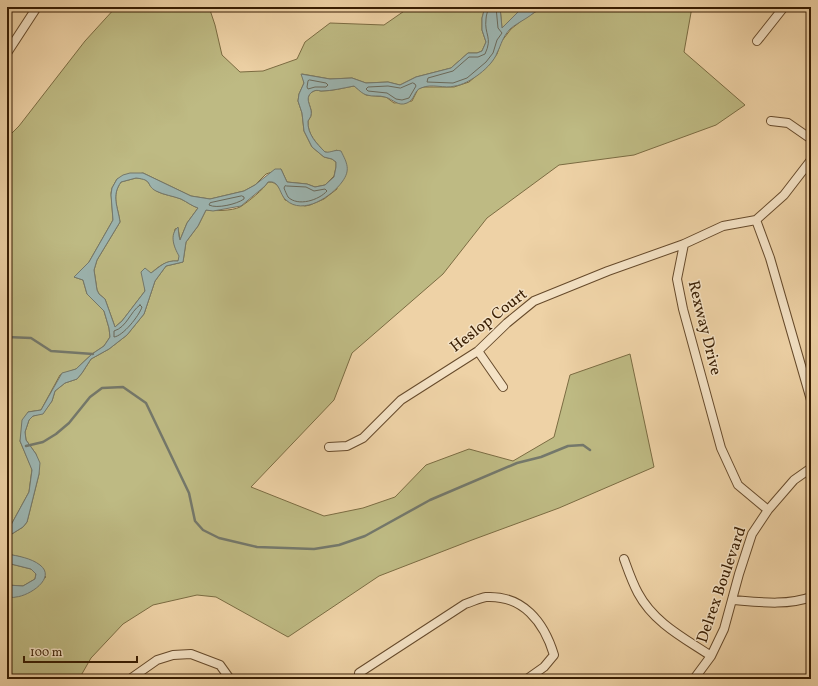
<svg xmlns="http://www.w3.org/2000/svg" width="818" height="686" font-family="Vollkorn,serif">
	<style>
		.green { fill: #beba83; stroke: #7b6c42 }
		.water { fill: #9cb5b1; stroke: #74786b; fill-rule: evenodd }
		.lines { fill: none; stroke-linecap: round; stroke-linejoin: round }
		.shore { stroke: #6a695a; stroke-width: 1 }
		.stream { stroke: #74786b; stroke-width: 2.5 }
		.minor-casing { stroke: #664a2b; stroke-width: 10 }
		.minor { stroke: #f4e2c5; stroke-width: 8 }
		.labels { text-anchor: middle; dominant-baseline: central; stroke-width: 3; stroke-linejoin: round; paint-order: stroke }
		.street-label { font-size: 16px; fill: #381d02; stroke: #f4e2c5 }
	</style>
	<rect width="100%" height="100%" fill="#eed2a6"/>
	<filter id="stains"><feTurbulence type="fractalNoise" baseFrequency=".005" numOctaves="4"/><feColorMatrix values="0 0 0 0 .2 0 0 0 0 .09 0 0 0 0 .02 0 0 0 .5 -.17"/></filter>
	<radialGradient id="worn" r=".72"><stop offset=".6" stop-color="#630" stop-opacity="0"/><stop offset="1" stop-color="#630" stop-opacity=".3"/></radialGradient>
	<path class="green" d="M 116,7 L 209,7 L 215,25 L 222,55 L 240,72 L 263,71 L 297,59 L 305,42 L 330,23 L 384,25 L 410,7 L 485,7 L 482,18 L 482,30 L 486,42 L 482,51 L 477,53 L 468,53 L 451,68 L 416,77 L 400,85 L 388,82 L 366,83 L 352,78 L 330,79 L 302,74 L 304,83 L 299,94 L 298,101 L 302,113 L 304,131 L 312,147 L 324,157 L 332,159 L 336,162 L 336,167 L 334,176 L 325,185 L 315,187 L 307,184 L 287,182 L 281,169 L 266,174 L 255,185 L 244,191 L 210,199 L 191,196 L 143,173 L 117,179 L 112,188 L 111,193 L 113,220 L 89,262 L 74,277 L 83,280 L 87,294 L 104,311 L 109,328 L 110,337 L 104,346 L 92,354 L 76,369 L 60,375 L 41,410 L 28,412 L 20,441 L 32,469 L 29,492 L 11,525 L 7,527 L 7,138 L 19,126 L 85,41 Z
		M 500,7 L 523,7 L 502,28 Z
		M 539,7 L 692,7 L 684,52 L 745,105 L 716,125 L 634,155 L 559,165 L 487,218 L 443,274 L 352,353 L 334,400 L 251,487 L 324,516 L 363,508 L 395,497 L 426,465 L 469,449 L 513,461 L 554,437 L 570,375 L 630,354 L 654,467 L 559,508 L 472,540 L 379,576 L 288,637 L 216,597 L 197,595 L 153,605 L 123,624 L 91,658 L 79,679 L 7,679 L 7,596 L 12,597 L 46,577 L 21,557 L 7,554 L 7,537 L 23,527 L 27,522 L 39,474 L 36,454 L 26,440 L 25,432 L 29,420 L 33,416 L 43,413 L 52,401 L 55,391 L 65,383 L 77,379 L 82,373 L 91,359 L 109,349 L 127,335 L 144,314 L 155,281 L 166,266 L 183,262 L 186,242 L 198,226 L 206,210 C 214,211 232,211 240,207 C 248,202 264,189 268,182 C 279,181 281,192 285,200 L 305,206 L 310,205 L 324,199 L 337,189 L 337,150 L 330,153 L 325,152 C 317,144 307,134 308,121 C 309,119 311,117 311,115 C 313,107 303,99 312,92 C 315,90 317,90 321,91 C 332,91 343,88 354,86 L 366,95 L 386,97 L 394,103 L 412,101 L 418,89 L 423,87 L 454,87 L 469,82 L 489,65 L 497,54 L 501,42 L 511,29 L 525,18 L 537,11 Z
		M 136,178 L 144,179 L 148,182 C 154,195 169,194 181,199 C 187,202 192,206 198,208 L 187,223 L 180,240 L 178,228 L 175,229 C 173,240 173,246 180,256 L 178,261 C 163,260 153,271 144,281 L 145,291 L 122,321 L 115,327 L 105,299 L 99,294 L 97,290 L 94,270 L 97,260 L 120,222 C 118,207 111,196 121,182 Z
		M 7,563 L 31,569 L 36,573 L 35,579 L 23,586 L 7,585 Z"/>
	<path class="water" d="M 485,7 L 500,7 L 502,28 L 523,7 L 539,7 C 535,15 518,22 510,29 C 502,38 502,43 497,53 C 492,67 469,84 455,86 C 444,89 432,83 421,88 C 414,90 415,100 407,103 C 398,107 393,99 385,97 C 379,95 372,97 367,95 C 362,94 358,89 354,86 C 343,88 332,91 321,91 C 317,90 315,90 312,92 C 303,99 313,107 311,115 C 311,117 309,119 308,121 C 307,134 317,144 325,152 C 331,153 335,149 341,151 C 347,163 351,170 342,182 C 332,196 303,216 286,200 C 279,194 280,180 268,182 L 265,186 L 241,206 L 213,211 L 206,210 L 198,226 L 186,242 L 183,262 L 166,266 L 155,281 L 144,314 L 127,335 L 109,349 L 91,359 L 82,373 L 77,379 L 65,383 L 55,391 L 52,401 L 43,414 L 33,416 L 29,420 L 25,432 L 26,440 L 36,454 L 40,463 L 39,474 L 27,522 L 23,527 L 7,537 L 7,527 L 11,525 L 29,492 L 32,470 L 20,441 L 22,420 L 28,412 L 41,410 L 62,373 L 76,369 L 92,354 L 104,346 L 110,337 L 109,328 L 104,311 L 87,294 L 83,280 L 74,277 L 89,262 L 113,220 L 111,195 L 112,188 L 117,179 L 123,175 L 130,173 L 143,173 L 191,196 L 210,199 L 244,191 L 255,185 L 275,169 L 281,169 L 287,182 L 307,184 L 315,187 L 325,185 L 334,177 L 336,167 L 336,162 L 332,159 L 324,157 L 312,147 L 304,131 L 302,113 L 298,101 L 299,94 L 304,83 L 301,74 L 330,79 L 352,78 L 366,83 L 388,82 L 400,85 L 416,77 L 451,68 L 468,53 L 477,53 L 482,51 L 486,42 L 482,30 L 482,18 ZM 136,178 C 154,180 145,185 156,191 C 164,195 173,196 181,199 C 187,202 192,206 198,208 L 187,223 L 180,240 L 179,236 L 178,227 C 169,235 174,247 179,256 L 178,261 C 165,260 161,266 151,273 L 145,268 L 141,272 L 145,291 L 122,321 L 115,327 L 105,299 L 99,294 L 97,290 L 94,270 L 97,260 L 120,222 C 118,207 111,196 121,182 Z
		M 7,554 C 18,556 31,558 40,565 C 57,578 29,596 16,597 C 13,598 10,597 7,596 L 7,585 L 23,586 L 35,579 L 36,574 L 31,569 L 7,563 Z"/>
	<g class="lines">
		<path class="shore" d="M 489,7 C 488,11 486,15 486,19 C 484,35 493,37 485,54 L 478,57 L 469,57 L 453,71 L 428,78 L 427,82 L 453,83 L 467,78 L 486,62 L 493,53 L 497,40 L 502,33 L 498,28 L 496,7
			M 310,80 L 326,83 L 328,85 L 326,87 L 315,87 L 308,89 L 307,87 L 308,81 Z
			M 413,83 L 415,84 L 416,86 L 409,98 L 402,100 L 396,99 L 387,93 L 368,91 L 366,89 L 368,87 L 388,86 L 400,88 Z
			M 287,186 L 306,187 L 314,191 L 325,189 L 327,191 C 319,200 298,207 288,197 C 287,195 285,191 284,188 L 285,186 Z
			M 242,196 L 244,197 L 244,199 C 237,204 217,209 209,205 L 210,203 Z
			M 140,305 L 142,307 C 139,316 123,336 114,337 L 114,331 C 127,327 130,312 140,305 Z"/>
		<path class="stream" d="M 7,337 L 31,338 L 51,351 L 93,354
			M 26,446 L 43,442 L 56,434 L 69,423 L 90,397 L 102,388 L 123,387 L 146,403 L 189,493 L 195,521 L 203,530 L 219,538 L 257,547 L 314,549 L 339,545 L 365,536 L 430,500 L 517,463 L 541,457 L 568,446 L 583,445 L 590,450"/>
		<defs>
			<path id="minor" d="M 757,41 L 784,7
				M 7,53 L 37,7
				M 771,121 L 788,123 L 811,139
				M 756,220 L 770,258 L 811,400
				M 684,244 L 677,279 L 683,309 L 721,448 L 738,485 L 768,510
				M 478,351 L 503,387
				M 329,447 L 347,446 L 363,438 L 401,400 L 478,351 L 507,323 L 534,301 L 608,271 L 684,244 L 723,226 L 756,220 L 784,195 L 811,160
				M 624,559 C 628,570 632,582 638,593 C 654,623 684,638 711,656
				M 733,600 C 758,602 787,606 811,597
				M 130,679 L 157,660 L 173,655 L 191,654 L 220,665 L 230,679
				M 359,679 L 359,673 L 465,604 C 472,602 479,598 486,597 C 523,595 544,622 554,655 L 544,667 L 527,679
				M 694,679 L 711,656 L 724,629 L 739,574 L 752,534 L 768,510 L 794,480 L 811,468"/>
		</defs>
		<use href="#minor" class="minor-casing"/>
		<use href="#minor" class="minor"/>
	</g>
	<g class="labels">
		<g class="street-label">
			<text transform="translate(489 321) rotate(-38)">Heslop Court</text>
			<text transform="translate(704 328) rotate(76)">Rexway Drive</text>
			<text transform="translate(722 585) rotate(-71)">Delrex Boulevard</text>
		</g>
	</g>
	<rect width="818" height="686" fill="none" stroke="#eed2a6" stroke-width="24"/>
	<rect x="8" y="8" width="802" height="670" fill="none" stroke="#381d02" stroke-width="2"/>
	<rect x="12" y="12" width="794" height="662" fill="none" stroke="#381d02"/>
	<path d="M24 656v6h113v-6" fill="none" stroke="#381d02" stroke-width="2"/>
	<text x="30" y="656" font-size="12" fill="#381d02" stroke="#f4e2c5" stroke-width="3" paint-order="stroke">100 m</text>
	<rect width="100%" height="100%" filter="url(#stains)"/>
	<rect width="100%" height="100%" fill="url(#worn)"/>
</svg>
